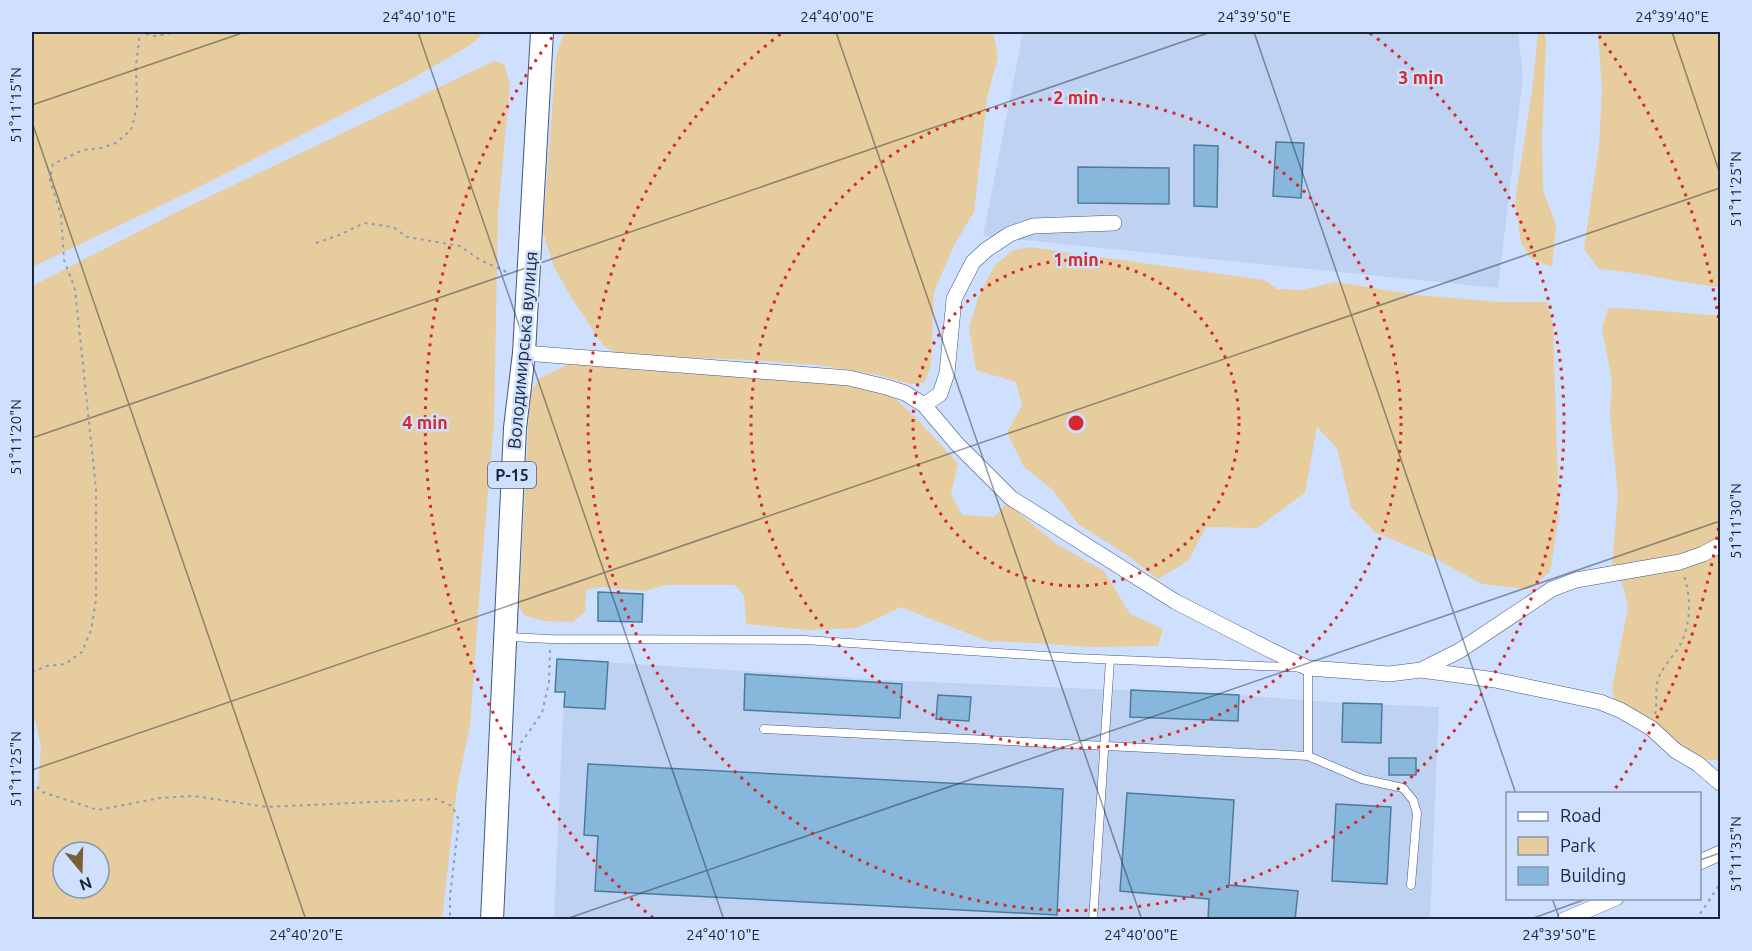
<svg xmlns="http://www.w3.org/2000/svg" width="1752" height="951" font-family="Ubuntu,sans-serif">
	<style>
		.built { fill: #bfd2f2 }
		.green { fill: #e7cc9d; fill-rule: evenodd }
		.building { fill: #87b8dc; stroke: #4c7b9d; stroke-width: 1.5 }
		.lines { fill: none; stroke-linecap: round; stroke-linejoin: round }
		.service-casing { stroke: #405881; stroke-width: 9 }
		.minor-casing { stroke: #405881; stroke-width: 16 }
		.primary-casing { stroke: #405881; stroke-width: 24 }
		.path { stroke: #8c9cb5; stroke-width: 2; stroke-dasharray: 3 4.5; stroke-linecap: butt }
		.service { stroke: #fff; stroke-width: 8 }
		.minor { stroke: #fff; stroke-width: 15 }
		.primary { stroke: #fff; stroke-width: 22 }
		.ticks { fill: none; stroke: #1a2537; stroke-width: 1.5; stroke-opacity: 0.45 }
		.ring { fill: none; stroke: #d62828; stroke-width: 3; stroke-dasharray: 3 6 }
		.labels { text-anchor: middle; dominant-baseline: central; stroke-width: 5; stroke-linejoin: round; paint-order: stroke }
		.shield { fill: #cee0fd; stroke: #505d72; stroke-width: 1.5 }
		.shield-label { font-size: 16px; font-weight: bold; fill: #1a2537 }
		.street-label { font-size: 18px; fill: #1a2537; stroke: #cee0fd }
		.centre { fill: #d62828; stroke: #cee0fd; stroke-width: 3 }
		.ring-label { font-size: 18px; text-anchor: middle; font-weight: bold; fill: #d62828; stroke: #cee0fd; stroke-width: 5; stroke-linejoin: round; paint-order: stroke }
		.neatline { fill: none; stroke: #1a2537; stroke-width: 2 }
		.ticks-label { font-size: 15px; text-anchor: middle; fill: #1a2537 }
	</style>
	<rect width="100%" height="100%" fill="#cee0fd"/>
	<path class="built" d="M 1023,32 L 1518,32 L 1523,77 L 1498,288 L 983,236 Z
		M 557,659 L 902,681 L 1239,695 L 1343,703 L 1439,707 L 1430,919 L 554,920 L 564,693 L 555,692 Z"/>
	<path class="green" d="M 32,32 L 485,32 L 469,46 L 406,82 L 187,193 L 32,267 Z
		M 570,32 L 993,32 L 998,57 L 987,98 L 974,212 L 954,245 L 934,292 L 931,364 L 925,382 L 910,384 L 878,375 L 826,366 L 752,360 L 618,355 L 603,345 L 571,297 L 554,267 L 543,232 L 556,57 L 563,35 Z
		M 1538,32 L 1544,32 L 1546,40 L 1542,138 L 1543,190 L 1556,225 L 1552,267 L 1530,258 L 1521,242 L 1515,201 L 1532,91 Z
		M 1598,32 L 1720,32 L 1720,287 C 1680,283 1640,272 1599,269 L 1584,249 L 1599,146 L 1602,90 Z
		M 494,61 L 504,64 L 510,85 L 498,213 L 494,422 L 481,574 L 470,726 L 457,788 L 442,919 L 32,919 L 32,793 L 38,786 L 41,747 L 35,719 L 32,715 L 32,286 L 181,210 ZM 63,852 L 99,852 L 99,888 L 63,888 Z
		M 1029,247 L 1264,280 L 1277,289 L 1301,290 L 1336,282 L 1416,295 L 1500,302 L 1547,302 L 1553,326 L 1559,516 L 1550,572 L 1528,589 L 1482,584 L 1427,554 L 1375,532 L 1351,507 L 1337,448 L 1317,427 L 1305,493 L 1257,528 L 1206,527 L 1188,561 L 1158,579 L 1127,555 L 1078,524 L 1053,490 L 1024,467 L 1007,432 L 1022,406 L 1016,382 L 976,370 L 969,328 L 979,295 L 995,265 L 1013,250 Z
		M 1608,308 L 1637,309 L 1720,316 L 1720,760 L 1705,760 L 1681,751 L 1615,702 L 1612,688 L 1628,608 L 1624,588 L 1612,563 L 1618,496 L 1610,415 L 1612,382 L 1602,329 Z
		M 569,364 L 784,379 L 856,386 L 890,394 L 914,416 L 958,463 L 951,494 L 962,515 L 994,517 L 1007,503 L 1055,543 L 1104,571 L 1130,614 L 1163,629 L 1158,646 L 1089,647 L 1035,643 L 987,641 L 901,607 L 857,628 L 809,630 L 746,624 L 744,595 L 734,585 L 666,585 L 644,591 L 600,587 L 586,590 L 585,612 L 573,622 L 545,621 L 525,616 L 519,607 L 530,393 L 540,378 Z"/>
	<path class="building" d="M 1276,142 L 1304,143 L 1301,198 L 1273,196 Z
		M 1194,145 L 1218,146 L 1217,207 L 1194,206 Z
		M 1078,167 L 1169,168 L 1169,204 L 1078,203 Z
		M 598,592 L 643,594 L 642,622 L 598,621 Z
		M 557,659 L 608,662 L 605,709 L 564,707 L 565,692 L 555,692 Z
		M 745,674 L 902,684 L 900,718 L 744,710 Z
		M 1131,690 L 1239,695 L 1238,721 L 1130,717 Z
		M 938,695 L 971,697 L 969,721 L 936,719 Z
		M 1343,703 L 1382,704 L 1381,743 L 1342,742 Z
		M 1389,758 L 1416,758 L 1416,775 L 1389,775 Z
		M 588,764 L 1063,789 L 1057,915 L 595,891 L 598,836 L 584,835 Z
		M 1127,793 L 1234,800 L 1229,885 L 1298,891 L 1295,920 L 1208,920 L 1209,899 L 1120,891 Z
		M 1336,804 L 1391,807 L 1387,884 L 1332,881 Z"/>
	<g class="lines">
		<defs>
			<path id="service" d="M 509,637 L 550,639 L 805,640 L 1075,658 L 1308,668 L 1308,756
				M 764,729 L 1308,756 L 1362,779 L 1403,788 L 1413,800 L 1417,813 L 1411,885
				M 1093,920 L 1110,660"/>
			<path id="minor" d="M 524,353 L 849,378 L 886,387 L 905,393 L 924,405 L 957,444 L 1011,498 L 1176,602 L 1270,650 L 1308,668 L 1389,674 L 1421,670 L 1495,680 L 1600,702 L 1620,710 L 1651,728 L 1676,751 L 1698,764 L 1720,783
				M 924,405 L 940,394 L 947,373 L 954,299 L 973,262 L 986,250 L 1010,234 L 1033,226 L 1114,223
				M 1421,670 L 1459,651 L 1552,589 L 1576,580 L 1680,562 L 1703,554 L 1720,545
				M 1700,862 L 1720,853
				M 1564,920 L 1616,898"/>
			<path id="primary" d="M 492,920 L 515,428 L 524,353 L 542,32"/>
		</defs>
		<use href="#service" class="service-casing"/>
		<use href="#minor" class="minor-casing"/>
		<use href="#primary" class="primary-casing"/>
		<path class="path" d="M 316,243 L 337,236 L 364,223 L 393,227 L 407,237 L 460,246 L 480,260 L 509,273
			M 32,672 L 47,666 L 65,664 L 82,652 L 91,630 L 96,600 L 96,489 L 75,289 L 64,260 L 61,215 L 50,180 L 53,164 L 83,150 L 101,148 L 116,143 L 131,130 L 137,107 L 136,65 L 140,32 L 154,36 L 178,32
			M 1655,714 C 1658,702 1654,688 1659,677 C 1665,663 1676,654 1682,641 C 1691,622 1691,596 1684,576
			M 519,758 L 521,743 L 542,713 L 549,682 L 550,648
			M 32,781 L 42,792 L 98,810 L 160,798 L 194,796 L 267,807 L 436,799 L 452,806 L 459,820 L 450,896 L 450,920
			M 1696,920 L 1720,884"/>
		<use href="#service" class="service"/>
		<use href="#minor" class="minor"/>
		<use href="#primary" class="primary"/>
	</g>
	<path class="ticks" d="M 418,32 L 724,920M 836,32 L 1142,920M 1254,32 L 1516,794M 1672,32 L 1720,174M 32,105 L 245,32M 32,122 L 306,920M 32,438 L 1211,32M 32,770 L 1720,188M 1700,860 L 1720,853M 1552,898 L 1560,920M 563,920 L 1720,521M 1528,920 L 1589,898"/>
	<g class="ring">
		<circle cx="1076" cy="423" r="163"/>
		<circle cx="1076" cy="423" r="325"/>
		<path d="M1370 33A488 488 0 1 1 782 33"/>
		<path d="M1720 519A651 651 0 0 1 1613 792M653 918A651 651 0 0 1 553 36M1599 36A651 651 0 0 1 1720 327"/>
	</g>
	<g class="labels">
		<rect class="shield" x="488" y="462" width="48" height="26" rx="4.5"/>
		<g class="shield-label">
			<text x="512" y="475">Р-15</text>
		</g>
		<g class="street-label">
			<text transform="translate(522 350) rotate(-85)">Володимирська вулиця</text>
		</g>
	</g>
	<circle cx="1076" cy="423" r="9" class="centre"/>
	<g class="ring-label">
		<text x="1421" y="84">3 min</text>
		<text x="1076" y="104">2 min</text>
		<text x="1076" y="266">1 min</text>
		<text x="425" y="429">4 min</text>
	</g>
	<rect width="1752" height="951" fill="none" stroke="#cee0fd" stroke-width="66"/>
	<rect x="1506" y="792" width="195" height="108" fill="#cee0fd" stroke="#8695ae" stroke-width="1.5"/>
	<rect x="1518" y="812" width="30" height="9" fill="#ffffff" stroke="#8695ae" stroke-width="1.5"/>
	<text x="1560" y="822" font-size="18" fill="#1a2537">Road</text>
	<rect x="1518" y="837" width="30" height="18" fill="#e7cc9d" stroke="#8695ae" stroke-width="1.5"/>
	<text x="1560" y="852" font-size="18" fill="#1a2537">Park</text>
	<rect x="1518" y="867" width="30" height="18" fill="#87b8dc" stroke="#8695ae" stroke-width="1.5"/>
	<text x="1560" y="882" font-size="18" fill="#1a2537">Building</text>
	<g transform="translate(81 870) rotate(161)"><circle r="28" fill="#cee0fd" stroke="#8695ae" stroke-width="1.5"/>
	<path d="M0-4.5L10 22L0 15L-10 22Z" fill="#795f31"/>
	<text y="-9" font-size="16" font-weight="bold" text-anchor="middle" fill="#1a2537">N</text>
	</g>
	<rect x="33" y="33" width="1686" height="885" class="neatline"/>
	<g class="ticks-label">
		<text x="419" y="22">24°40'10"E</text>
		<text x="837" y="22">24°40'00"E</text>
		<text x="1254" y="22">24°39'50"E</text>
		<text x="1672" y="22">24°39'40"E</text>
		<text transform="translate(16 105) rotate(-90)" y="5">51°11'15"N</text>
		<text transform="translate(1736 189) rotate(-90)" y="5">51°11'25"N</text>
		<text transform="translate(16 437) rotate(-90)" y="5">51°11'20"N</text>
		<text transform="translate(1736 521) rotate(-90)" y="5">51°11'30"N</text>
		<text transform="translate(16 769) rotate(-90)" y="5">51°11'25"N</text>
		<text transform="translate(1736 854) rotate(-90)" y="5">51°11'35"N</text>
		<text x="306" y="940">24°40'20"E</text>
		<text x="723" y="940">24°40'10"E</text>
		<text x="1141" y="940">24°40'00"E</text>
		<text x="1559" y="940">24°39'50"E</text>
	</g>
</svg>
